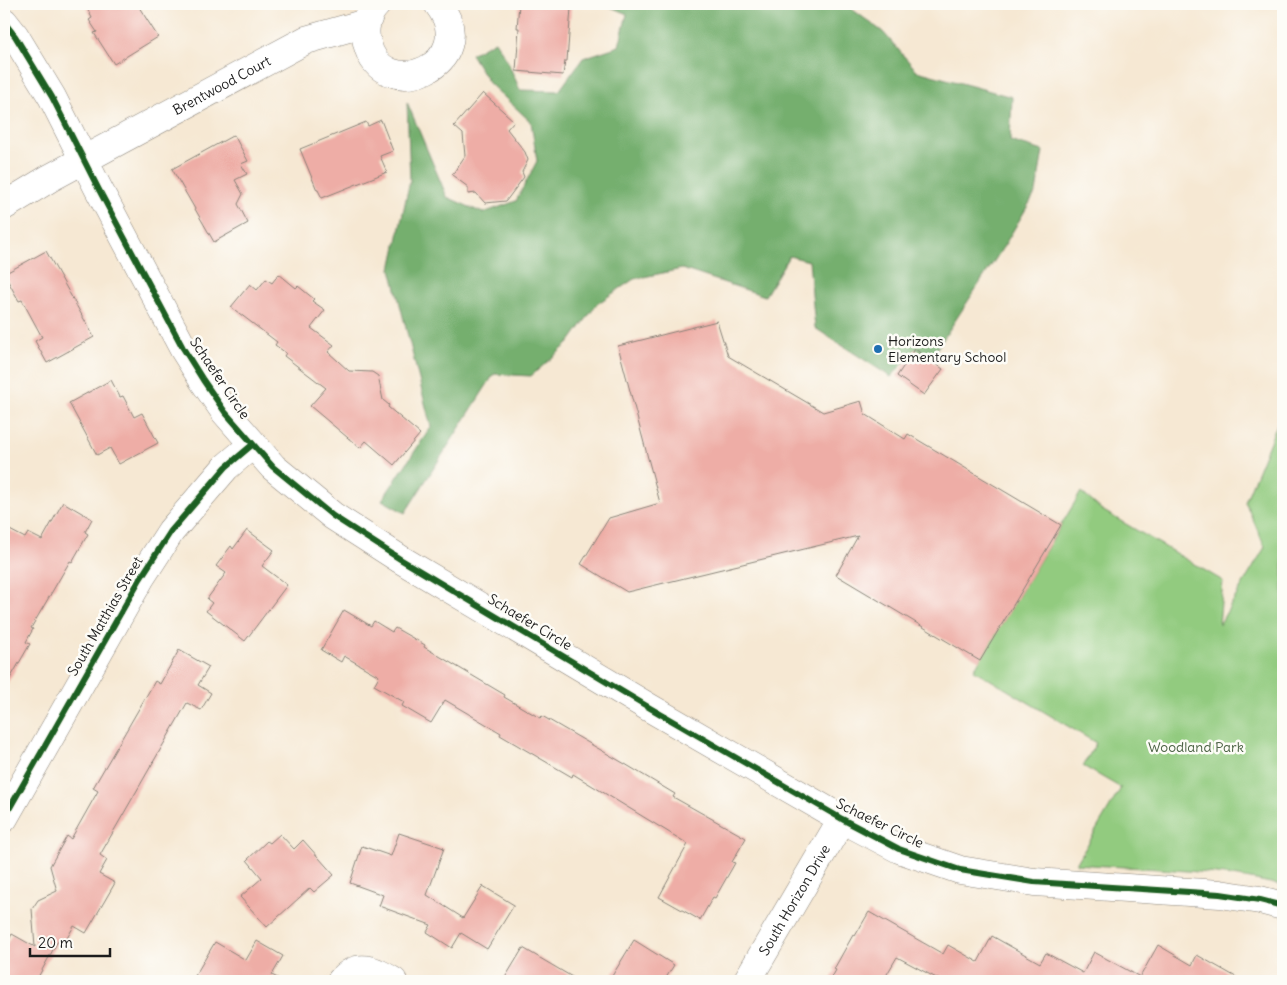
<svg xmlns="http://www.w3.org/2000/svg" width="1287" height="985" font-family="Delius,sans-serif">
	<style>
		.green { fill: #92cb7f; stroke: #57744e }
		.forest { fill: #75af6e; stroke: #486645 }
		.building { fill: #eeada6 }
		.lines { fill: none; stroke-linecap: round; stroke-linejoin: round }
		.minor-casing { stroke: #898278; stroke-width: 29 }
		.minor { stroke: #fff; stroke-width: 28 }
		.cycleway-casing { stroke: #fdfcf7; stroke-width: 9 }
		.cycleway { stroke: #1b5e20; stroke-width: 6 }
		.poi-dot { fill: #1f6fb2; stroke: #fdfcf7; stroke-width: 2 }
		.labels { text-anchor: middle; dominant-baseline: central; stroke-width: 5; stroke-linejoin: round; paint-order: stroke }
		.street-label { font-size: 14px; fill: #1c1c1c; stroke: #fdfcf7 }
		.poi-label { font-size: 14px; fill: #1c1c1c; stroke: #fdfcf7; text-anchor: start }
		.park-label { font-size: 14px; fill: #4b6244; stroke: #fdfcf7 }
	</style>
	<rect width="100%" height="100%" fill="#fdfcf7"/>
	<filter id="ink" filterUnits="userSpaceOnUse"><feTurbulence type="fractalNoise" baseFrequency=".02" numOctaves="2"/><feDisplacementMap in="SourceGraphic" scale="10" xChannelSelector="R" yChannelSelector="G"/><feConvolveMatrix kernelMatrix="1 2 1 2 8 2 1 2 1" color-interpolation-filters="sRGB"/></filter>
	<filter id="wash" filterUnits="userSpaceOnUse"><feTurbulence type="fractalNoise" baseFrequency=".0096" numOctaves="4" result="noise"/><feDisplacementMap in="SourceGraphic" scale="20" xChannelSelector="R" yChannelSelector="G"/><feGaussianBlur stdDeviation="1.12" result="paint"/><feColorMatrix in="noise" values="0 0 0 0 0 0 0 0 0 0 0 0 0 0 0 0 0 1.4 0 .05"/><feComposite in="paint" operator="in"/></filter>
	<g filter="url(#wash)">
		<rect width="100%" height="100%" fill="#f6e8d3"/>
		<path class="green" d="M 1283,410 L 1283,886 C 1217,869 1145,869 1076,864 L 1121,788 L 1083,766 L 1096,743 L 974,670 L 1081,492 L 1102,510 L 1223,581 L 1219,625 L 1265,547 L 1245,502 Z"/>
		<path class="forest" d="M 604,4 L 845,4 L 883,32 L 917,71 L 1012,97 L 1010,141 L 1043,151 L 1036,192 L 1004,246 L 934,353 L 913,352 L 891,377 L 815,328 L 809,261 L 789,256 L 765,296 L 682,269 L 634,279 L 597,304 L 569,343 L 531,376 L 494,374 L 405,513 L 382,500 L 431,427 L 391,269 L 410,180 L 407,102 L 447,197 L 483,213 L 516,201 L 537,161 L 531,122 L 489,83 L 471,54 L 495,41 L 507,60 L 520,90 L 559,91 L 583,58 L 619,46 L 627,14 Z"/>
		<g id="blocks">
			<path class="building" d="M 85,4 L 137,4 L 158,37 L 114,64 L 94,33 L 97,32 L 89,20 L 92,18 Z
				M 519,4 L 567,4 L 567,7 L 571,8 L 567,61 L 565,61 L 563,75 L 516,71 L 519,28 L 517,28 Z
				M 483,93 L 514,121 L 507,129 L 525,152 L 528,160 L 522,172 L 524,177 L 506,201 L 485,203 L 476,193 L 468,194 L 468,187 L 452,175 L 465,156 L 463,134 L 454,126 Z
				M 381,120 L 393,151 L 380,156 L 387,172 L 322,198 L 318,190 L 317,190 L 300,149 L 366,122 L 368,126 Z
				M 234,135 L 248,161 L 241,164 L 247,174 L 235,180 L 243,194 L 238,204 L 248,223 L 214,242 L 172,169 Z
				M 46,251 L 94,337 L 47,363 L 35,341 L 42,337 L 22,300 L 19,301 L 4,274 Z
				M 279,274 L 296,288 L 298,286 L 314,299 L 312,301 L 325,310 L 311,328 L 334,345 L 328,352 L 349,371 L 372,372 L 378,376 L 383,400 L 389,405 L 388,407 L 420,434 L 394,465 L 366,441 L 360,448 L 310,406 L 326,388 L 284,356 L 286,353 L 275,345 L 277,342 L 231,307 L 250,284 L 257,290 L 266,279 L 272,283 Z
				M 717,321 L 728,356 L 823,412 L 861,401 L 865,414 L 905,439 L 908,434 L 1061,525 L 980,661 L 836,575 L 858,536 L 627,592 L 581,564 L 609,518 L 660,503 L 618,346 Z
				M 915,349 L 943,369 L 924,395 L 897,376 Z
				M 111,380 L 120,397 L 123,396 L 134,417 L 142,413 L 158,443 L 119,464 L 110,448 L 97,455 L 69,403 Z
				M 63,502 L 92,519 L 85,532 L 88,534 L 72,562 L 70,561 L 31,628 L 33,629 L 26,642 L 30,644 L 4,689 L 4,527 L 25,538 L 28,533 L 42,540 Z
				M 247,530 L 274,550 L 262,566 L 287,585 L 245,641 L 206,611 L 212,603 L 207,599 L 226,573 L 216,566 L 231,546 L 233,549 Z
				M 344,610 L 371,626 L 374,621 L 392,632 L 395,628 L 425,645 L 424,647 L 505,695 L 504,697 L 540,718 L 542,716 L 625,764 L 675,794 L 673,797 L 746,838 L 732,862 L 735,863 L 715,898 L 713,897 L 700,920 L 659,897 L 688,844 L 573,774 L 572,777 L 500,735 L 501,733 L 445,700 L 431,723 L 402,706 L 404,702 L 374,685 L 379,676 L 344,656 L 341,662 L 321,650 Z
				M 179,650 L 209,667 L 198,685 L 211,693 L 201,710 L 187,703 L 100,855 L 107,860 L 99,874 L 115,883 L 86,933 L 74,926 L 66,940 L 60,937 L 36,981 L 4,981 L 4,949 L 12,934 L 35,947 L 32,909 L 38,900 L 57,891 L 50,866 L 67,836 L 71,839 L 98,791 L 93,788 L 155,681 L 160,684 Z
				M 399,833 L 444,848 L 427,895 L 463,918 L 483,886 L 514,905 L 487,949 L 461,933 L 452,948 L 427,932 L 431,925 L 379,906 L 383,895 L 350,883 L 362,846 L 391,856 Z
				M 280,834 L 294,849 L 303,840 L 334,875 L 314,892 L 310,888 L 267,927 L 240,897 L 262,878 L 247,860 L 267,841 L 270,843 Z
				M 869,912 L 943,954 L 948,945 L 978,962 L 992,936 L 1040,963 L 1046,953 L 1083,973 L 1094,952 L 1140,977 L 1158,945 L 1192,965 L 1197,955 L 1243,981 L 942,981 L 897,957 L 883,981 L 830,981 L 836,970 L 834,969 L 853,935 L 855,936 Z
				M 634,940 L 674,965 L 664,981 L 609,981 Z
				M 257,941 L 283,956 L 272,975 L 283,981 L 192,981 L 215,942 L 246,960 Z
				M 523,948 L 579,981 L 503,981 Z"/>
		</g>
	</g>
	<g filter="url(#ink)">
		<use href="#blocks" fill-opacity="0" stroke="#898278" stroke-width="1"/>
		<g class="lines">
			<defs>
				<g id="minor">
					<path d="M 377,4 C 367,14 363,29 367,43 C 382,107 484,64 438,4"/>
					<path d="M 4,22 L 15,36 L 52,97 L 98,188 L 183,348 L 203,380 L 225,412 L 273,467 L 333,516 L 400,559 L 650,708 L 842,819 L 899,849 L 960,870 L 1034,882 L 1220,894 L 1260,900 L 1283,906"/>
					<path id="s1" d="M 4,206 L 50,178 L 306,40 L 366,23"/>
					<path d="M 4,818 L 140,579 L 171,531 L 226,467 L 252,445"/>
					<path d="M 341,981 C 358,961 374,970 393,981"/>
					<path id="s2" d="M 747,981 L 842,819"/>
				</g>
			</defs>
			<use href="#minor" class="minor-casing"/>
			<use href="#minor" class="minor"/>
			<defs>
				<path id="cycleway" d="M 4,22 L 15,36 L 52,97 L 98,188 L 183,348 L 203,380 L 225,412 L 273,467 L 333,516 L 400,559 L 650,708 L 842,819 L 899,849 L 960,870 L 1034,882 L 1220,894 L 1260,900 L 1283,906
					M 4,818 L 140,579 L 171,531 L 226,467 L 252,445"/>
			</defs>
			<use href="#cycleway" class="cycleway-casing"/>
			<use href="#cycleway" class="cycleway"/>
		</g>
	</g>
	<circle class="poi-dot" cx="878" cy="349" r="5"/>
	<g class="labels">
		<g class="street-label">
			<text stroke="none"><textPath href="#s1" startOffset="249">Brentwood Court</textPath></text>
			<text transform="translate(220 378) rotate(56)">Schaefer Circle</text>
			<text transform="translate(105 616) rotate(-60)">South Matthias Street</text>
			<text transform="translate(530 622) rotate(31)">Schaefer Circle</text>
			<text transform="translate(880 823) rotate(26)">Schaefer Circle</text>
			<text stroke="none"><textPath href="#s2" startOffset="94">South Horizon Drive</textPath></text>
		</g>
		<g class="poi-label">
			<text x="888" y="341">Horizons<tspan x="888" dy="16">Elementary School</tspan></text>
		</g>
		<g class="park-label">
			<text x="1196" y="747">Woodland Park</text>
		</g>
	</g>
	<rect width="1287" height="985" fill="none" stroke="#fdfcf7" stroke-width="20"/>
	<path d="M30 948v8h80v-8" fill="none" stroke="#1c1c1c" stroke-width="2.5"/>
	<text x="38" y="948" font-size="15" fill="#1c1c1c" stroke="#fdfcf7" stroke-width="4" paint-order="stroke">20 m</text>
</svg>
